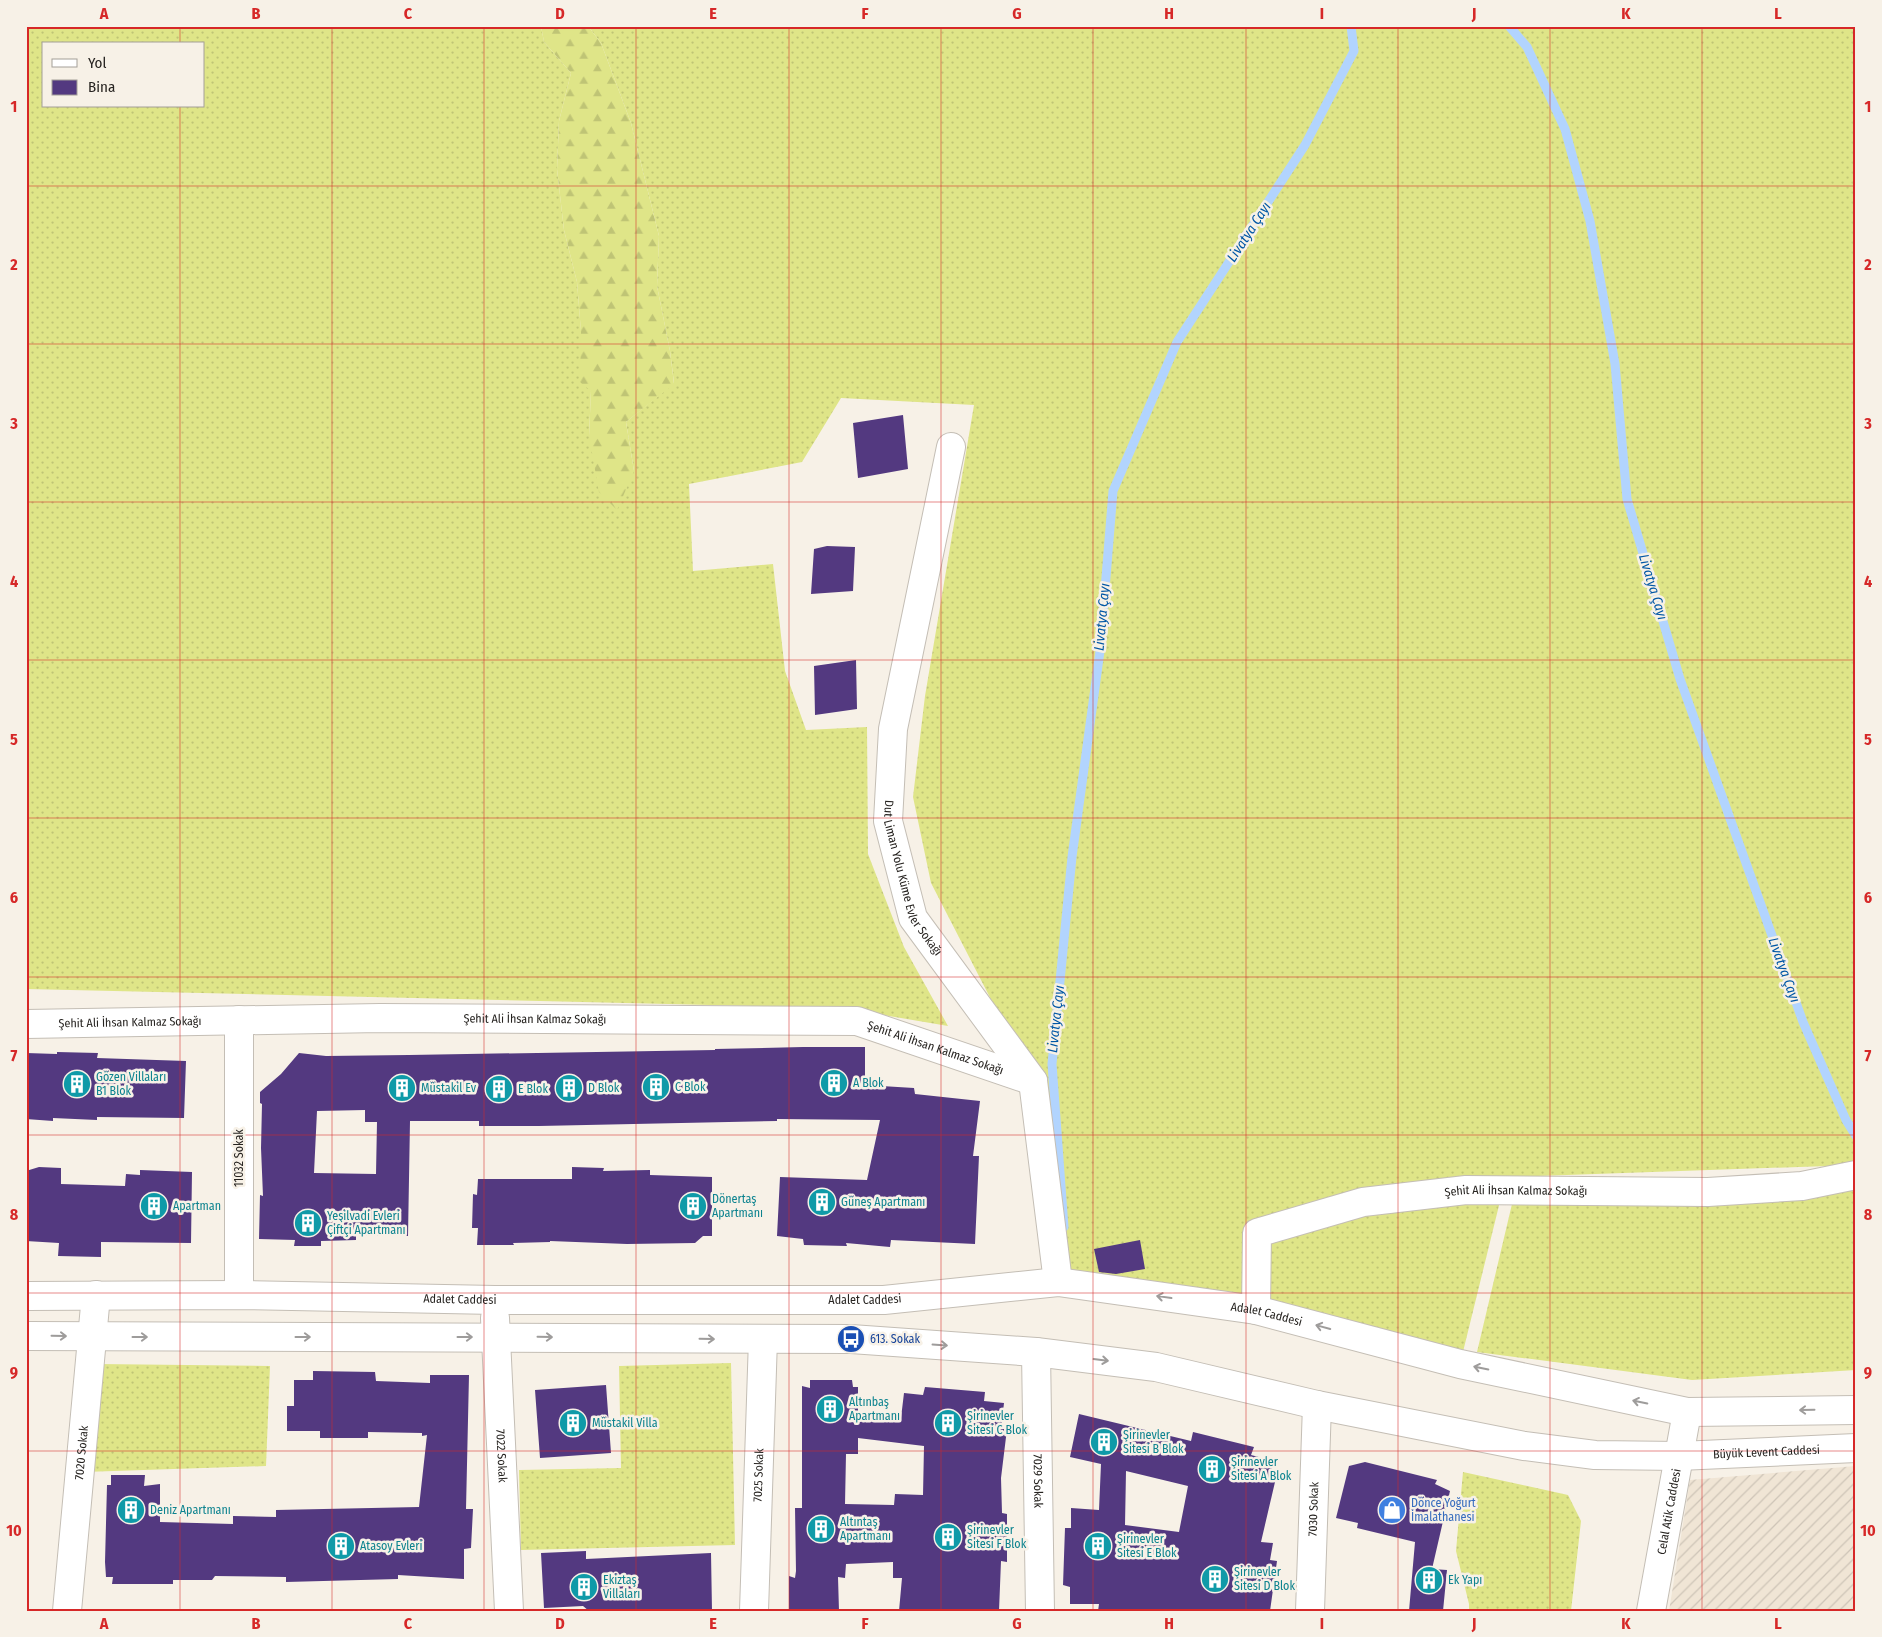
<svg xmlns="http://www.w3.org/2000/svg" width="1882" height="1637" font-family="'Fira Sans Condensed',sans-serif">
	<style>
		.industrial { fill: url(#industrial-furrows) }
		.grass { fill: url(#grass-dots); fill-rule: evenodd }
		.forest { fill: url(#forest-firs) }
		.lines { fill: none; stroke-linecap: round; stroke-linejoin: round }
		.stream { stroke: #b2d4fe; stroke-width: 9 }
		.building { fill: #533980; fill-rule: evenodd }
		.minor-casing { stroke: #c4beb5; stroke-width: 30 }
		.minor { stroke: #fff; stroke-width: 28 }
		.oneway { stroke: #9e9c9b }
		.grid { fill: none; stroke: #d62828; stroke-width: 1; stroke-opacity: 0.55 }
		.labels { text-anchor: middle; dominant-baseline: central; stroke-width: 5; stroke-linejoin: round; paint-order: stroke }
		.street-label { font-size: 12px; fill: #272421; stroke: #f7f1e7 }
		.culture-label { font-size: 12px; fill: #0d838f; stroke: #f7f1e7; text-anchor: start }
		.transit-label { font-size: 12px; fill: #164399; stroke: #f7f1e7; text-anchor: start }
		.shop-label { font-size: 12px; fill: #366cbe; stroke: #f7f1e7; text-anchor: start }
		.water-label { font-size: 14px; font-style: italic; fill: #0157a6; stroke: #f7f1e7 }
		.neatline { fill: none; stroke: #d62828; stroke-width: 2 }
		.grid-label { font-size: 16px; text-anchor: middle; font-weight: bold; fill: #d62828 }
	</style>
	<defs>
		<pattern id="industrial-furrows" width="10" height="10" patternUnits="userSpaceOnUse" patternTransform="scale(1.25)"><rect width="10" height="10" fill="#f0e5d5"/><path d="M-1 1l2-2M0 10L10 0M9 11l2-2" fill="none" stroke="#cec4b7"/></pattern>
		<pattern id="grass-dots" width="8" height="8" patternUnits="userSpaceOnUse" patternTransform="scale(1.25)"><rect width="8" height="8" fill="#dfe588"/><path d="M2 2h.1M6 6h.1" fill="none" stroke="#bfc475" stroke-width="1.8" stroke-linecap="round"/></pattern>
		<pattern id="forest-firs" width="22" height="20" patternUnits="userSpaceOnUse" patternTransform="scale(1.25)"><rect width="22" height="20" fill="#dfe588"/><path d="M5 1l3.5 6h-7zM16 11l3.5 6h-7z" fill="#bfc475"/></pattern>
	</defs>
	<rect width="100%" height="100%" fill="#f7f1e7"/>
	<path class="industrial" d="M 1856,1466 L 1856,1611 L 1669,1611 L 1690,1480 Z"/>
	<path class="grass" d="M 26,26 L 541,26 L 544,42 L 571,73 L 559,121 L 557,169 L 564,230 L 577,282 L 581,331 L 591,391 L 589,436 L 634,471 L 626,422 L 674,383 L 670,351 L 657,286 L 659,236 L 631,123 L 601,43 L 588,26 L 1856,26 L 1856,1165 L 1506,1177 L 1460,1364 L 1058,1282 L 1033,1081 L 931,883 L 913,797 L 925,696 L 974,405 L 841,398 L 802,462 L 689,484 L 693,571 L 773,564 L 785,671 L 806,730 L 867,727 L 868,854 L 904,947 L 948,1026 L 842,1008 L 26,989 ZM 44,44 L 204,44 L 204,106 L 44,106 Z
		M 1856,1185 L 1856,1370 L 1692,1380 L 1477,1352 L 1512,1204 Z
		M 731,1363 L 735,1545 L 521,1550 L 519,1470 L 621,1468 L 619,1366 Z
		M 97,1364 L 270,1366 L 266,1466 L 84,1472 Z
		M 1463,1472 L 1568,1495 L 1581,1521 L 1571,1611 L 1469,1611 L 1469,1604 L 1456,1551 Z"/>
	<path class="forest" d="M 541,26 L 588,26 L 601,43 L 631,123 L 659,236 L 657,286 L 670,351 L 674,384 L 626,422 L 634,471 L 617,510 L 599,492 L 589,436 L 591,391 L 580,382 L 581,332 L 577,282 L 564,230 L 557,169 L 559,121 L 571,73 L 544,42 Z"/>
	<g class="lines">
		<path class="stream" d="M 1509,26 L 1527,47 L 1565,129 L 1590,221 L 1615,364 L 1627,499 L 1680,679 L 1803,1022 L 1846,1120 L 1856,1136
			M 1064,1227 L 1052,1064 L 1072,857 L 1100,651 L 1113,491 L 1177,342 L 1305,145 L 1354,51 L 1351,26"/>
	</g>
	<path class="building" d="M 903,415 L 908,469 L 858,478 L 853,423 Z
		M 827,546 L 855,547 L 853,591 L 811,594 L 814,549 Z
		M 856,660 L 857,709 L 815,715 L 814,666 Z
		M 803,1047 L 865,1047 L 865,1085 L 914,1088 L 915,1094 L 980,1101 L 973,1156 L 979,1156 L 975,1244 L 891,1240 L 890,1247 L 846,1243 L 847,1246 L 804,1245 L 803,1239 L 777,1236 L 780,1177 L 867,1180 L 880,1120 L 777,1119 L 777,1121 L 539,1126 L 479,1126 L 479,1121 L 410,1121 L 408,1236 L 356,1235 L 356,1240 L 321,1241 L 321,1246 L 294,1246 L 295,1240 L 259,1239 L 260,1195 L 263,1196 L 261,1148 L 262,1104 L 260,1103 L 260,1092 L 281,1074 L 299,1053 L 326,1056 L 409,1055 L 715,1050 L 715,1049 ZM 365,1110 L 365,1122 L 377,1122 L 376,1174 L 314,1173 L 317,1111 Z
		M 57,1052 L 98,1053 L 97,1058 L 186,1061 L 184,1118 L 97,1117 L 97,1120 L 53,1118 L 53,1121 L 26,1119 L 26,1053 L 57,1054 Z
		M 39,1167 L 61,1168 L 61,1184 L 125,1186 L 126,1174 L 140,1175 L 140,1170 L 192,1172 L 191,1243 L 101,1242 L 101,1257 L 58,1256 L 59,1243 L 26,1241 L 26,1171 Z
		M 572,1167 L 604,1168 L 603,1171 L 650,1170 L 650,1175 L 712,1177 L 712,1236 L 703,1236 L 695,1243 L 627,1244 L 550,1241 L 550,1242 L 513,1243 L 514,1245 L 477,1245 L 478,1228 L 472,1228 L 473,1194 L 477,1195 L 478,1179 L 572,1179 Z
		M 1140,1240 L 1145,1269 L 1116,1274 L 1099,1272 L 1094,1249 Z
		M 313,1371 L 375,1372 L 376,1381 L 430,1383 L 430,1375 L 469,1375 L 466,1509 L 473,1509 L 471,1548 L 464,1549 L 464,1579 L 398,1575 L 398,1579 L 286,1582 L 286,1577 L 215,1576 L 212,1580 L 173,1580 L 173,1584 L 112,1584 L 113,1577 L 106,1577 L 105,1562 L 107,1485 L 111,1485 L 111,1475 L 145,1475 L 144,1486 L 160,1484 L 160,1522 L 233,1524 L 233,1516 L 276,1517 L 276,1510 L 419,1507 L 427,1435 L 422,1436 L 422,1433 L 368,1432 L 368,1438 L 320,1438 L 320,1431 L 287,1431 L 287,1406 L 294,1406 L 294,1380 L 313,1380 Z
		M 810,1380 L 852,1380 L 853,1387 L 858,1387 L 858,1420 L 901,1418 L 904,1393 L 923,1395 L 925,1387 L 985,1392 L 984,1401 L 1004,1403 L 1001,1429 L 1007,1429 L 1001,1478 L 1002,1513 L 1007,1514 L 1007,1562 L 1001,1561 L 999,1611 L 899,1611 L 902,1578 L 893,1578 L 893,1562 L 846,1564 L 845,1578 L 838,1577 L 839,1611 L 789,1611 L 789,1576 L 795,1578 L 796,1571 L 795,1508 L 802,1508 L 802,1386 L 810,1388 ZM 858,1438 L 924,1446 L 923,1495 L 895,1494 L 894,1505 L 845,1504 L 846,1454 L 858,1454 Z
		M 606,1385 L 611,1453 L 540,1458 L 535,1390 Z
		M 1079,1414 L 1191,1441 L 1193,1432 L 1254,1447 L 1251,1455 L 1274,1461 L 1268,1480 L 1275,1482 L 1261,1542 L 1273,1543 L 1270,1560 L 1277,1561 L 1270,1611 L 1098,1611 L 1099,1604 L 1070,1604 L 1070,1587 L 1063,1585 L 1065,1528 L 1071,1528 L 1071,1508 L 1099,1510 L 1101,1464 L 1070,1457 ZM 1126,1471 L 1188,1486 L 1179,1532 L 1125,1525 Z
		M 1365,1462 L 1437,1480 L 1435,1484 L 1450,1491 L 1432,1569 L 1447,1570 L 1443,1611 L 1409,1611 L 1415,1542 L 1357,1528 L 1358,1523 L 1336,1518 L 1349,1466 Z
		M 586,1551 L 586,1559 L 711,1553 L 712,1611 L 589,1611 L 583,1606 L 544,1608 L 541,1553 Z"/>
	<g class="lines">
		<defs>
			<g id="minor">
				<path id="s1" d="M 951,447 L 893,729 L 888,821 L 913,918 L 1033,1081 L 1058,1282"/>
				<path id="s2" d="M 26,1024 L 380,1018 L 857,1021 L 1033,1081"/>
				<path d="M 239,1295 L 239,1020"/>
				<path id="s3" d="M 26,1296 L 239,1295 L 495,1300 L 884,1300 L 1058,1282 L 1256,1310 L 1460,1364 L 1687,1412 L 1856,1410"/>
				<path id="s4" d="M 1256,1310 L 1257,1233 L 1363,1202 L 1466,1190 L 1708,1192 L 1802,1186 L 1856,1175"/>
				<path id="s5" d="M 495,1318 L 509,1611"/>
				<path id="s6" d="M 26,1336 L 851,1339 L 1036,1352 L 1156,1367 L 1317,1405 L 1524,1446 L 1595,1455 L 1679,1456 L 1856,1448"/>
				<path id="s7" d="M 1036,1352 L 1040,1611"/>
				<path id="s8" d="M 67,1611 L 96,1295"/>
				<path id="s9" d="M 754,1611 L 763,1339"/>
				<path id="s10" d="M 1310,1611 L 1317,1405"/>
				<path id="s11" d="M 1651,1611 L 1687,1412"/>
			</g>
		</defs>
		<use href="#minor" class="minor-casing"/>
		<use href="#minor" class="minor"/>
	</g>
	<defs><path id="oneway-shaft" d="M-6 0H5M1.5-3L5.5 0L1.5 3" fill="none" stroke-width="1.6" stroke-linecap="round" stroke-linejoin="round" transform="scale(1.25)"/></defs>
	<g class="oneway">
		<use href="#oneway-shaft" transform="translate(1164 1297) rotate(-172)"/>
		<use href="#oneway-shaft" transform="translate(1323 1327) rotate(-165)"/>
		<use href="#oneway-shaft" transform="translate(59 1336) rotate(1)"/>
		<use href="#oneway-shaft" transform="translate(140 1337)"/>
		<use href="#oneway-shaft" transform="translate(303 1337)"/>
		<use href="#oneway-shaft" transform="translate(465 1337)"/>
		<use href="#oneway-shaft" transform="translate(545 1337) rotate(1)"/>
		<use href="#oneway-shaft" transform="translate(707 1339) rotate(1)"/>
		<use href="#oneway-shaft" transform="translate(940 1345) rotate(4)"/>
		<use href="#oneway-shaft" transform="translate(1101 1360) rotate(7)"/>
		<use href="#oneway-shaft" transform="translate(1481 1368) rotate(-168)"/>
		<use href="#oneway-shaft" transform="translate(1640 1402) rotate(-168)"/>
		<use href="#oneway-shaft" transform="translate(1807 1410) rotate(179)"/>
	</g>
	<path class="grid" d="M 180,26 L 180,44M 332,26 L 332,1611M 484,26 L 484,1611M 636,26 L 636,1611M 789,26 L 789,1611M 941,26 L 941,1611M 1093,26 L 1093,1611M 1246,26 L 1246,1611M 1398,26 L 1398,1611M 1550,26 L 1550,1611M 1702,26 L 1702,1611M 180,106 L 180,1611M 26,186 L 1856,186M 26,344 L 1856,344M 26,502 L 1856,502M 26,660 L 1856,660M 26,818 L 1856,818M 26,977 L 1856,977M 26,1135 L 1856,1135M 26,1293 L 1856,1293M 26,1451 L 1856,1451"/>
	<defs>
		<symbol id="building-disc" viewBox="-11 -11 22 22"><circle r="9.5" fill="#0f9aa8" stroke="#f7f1e7"/><path d="M-4-6H4V6H1V3H-1V6H-4ZM-2.5-4.3h1.7v1.8h-1.7ZM.8-4.3h1.7v1.8H.8ZM-2.5-1h1.7V.8h-1.7ZM.8-1h1.7V.8H.8Z" fill="#fff"/></symbol>
		<symbol id="bus-disc" viewBox="-11 -11 22 22"><circle r="9.5" fill="#1a4fb4" stroke="#f7f1e7"/><path d="M-5-6H5V4H4V6H2V4H-2V6H-4V4H-5ZM-3.5-4V0h7V-4ZM-3.5 1.2v1.5H-2V1.2ZM2 1.2v1.5H3.5V1.2Z" fill="#fff"/></symbol>
		<symbol id="shop-disc" viewBox="-11 -11 22 22"><circle r="9.5" fill="#3f7fe0" stroke="#f7f1e7"/><path d="M-5-2.5h2.3a2.7 3.5 0 0 1 5.4 0H5L5.5 6h-11ZM-1.5-2.5h3a1.5 2.3 0 0 0-3 0Z" fill="#fff"/></symbol>
	</defs>
	<g fill-rule="evenodd">
		<use href="#building-disc" x="818" y="1067" width="32" height="32"/>
		<use href="#building-disc" x="61" y="1068" width="32" height="32"/>
		<use href="#building-disc" x="640" y="1071" width="32" height="32"/>
		<use href="#building-disc" x="386" y="1072" width="32" height="32"/>
		<use href="#building-disc" x="553" y="1072" width="32" height="32"/>
		<use href="#building-disc" x="483" y="1073" width="32" height="32"/>
		<use href="#building-disc" x="806" y="1186" width="32" height="32"/>
		<use href="#building-disc" x="138" y="1190" width="32" height="32"/>
		<use href="#building-disc" x="677" y="1190" width="32" height="32"/>
		<use href="#building-disc" x="292" y="1207" width="32" height="32"/>
		<use href="#bus-disc" x="835" y="1323" width="32" height="32"/>
		<use href="#building-disc" x="814" y="1393" width="32" height="32"/>
		<use href="#building-disc" x="557" y="1407" width="32" height="32"/>
		<use href="#building-disc" x="932" y="1407" width="32" height="32"/>
		<use href="#building-disc" x="1088" y="1426" width="32" height="32"/>
		<use href="#building-disc" x="1196" y="1453" width="32" height="32"/>
		<use href="#building-disc" x="115" y="1494" width="32" height="32"/>
		<use href="#shop-disc" x="1376" y="1494" width="32" height="32"/>
		<use href="#building-disc" x="805" y="1513" width="32" height="32"/>
		<use href="#building-disc" x="932" y="1521" width="32" height="32"/>
		<use href="#building-disc" x="325" y="1530" width="32" height="32"/>
		<use href="#building-disc" x="1082" y="1530" width="32" height="32"/>
		<use href="#building-disc" x="1199" y="1563" width="32" height="32"/>
		<use href="#building-disc" x="1413" y="1564" width="32" height="32"/>
		<use href="#building-disc" x="568" y="1571" width="32" height="32"/>
	</g>
	<g class="labels">
		<g class="street-label">
			<text stroke="none"><textPath href="#s1" startOffset="442">Dut Liman Yolu Küme Evler Sokağı</textPath></text>
			<text stroke="none"><textPath href="#s2" startOffset="509">Şehit Ali İhsan Kalmaz Sokağı</textPath></text>
			<text stroke="none"><textPath href="#s2" startOffset="104">Şehit Ali İhsan Kalmaz Sokağı</textPath></text>
			<text stroke="none"><textPath href="#s2" startOffset="914">Şehit Ali İhsan Kalmaz Sokağı</textPath></text>
			<text transform="translate(239 1158) rotate(-90)">11032 Sokak</text>
			<text stroke="none"><textPath href="#s4" startOffset="341">Şehit Ali İhsan Kalmaz Sokağı</textPath></text>
			<text stroke="none"><textPath href="#s3" startOffset="434">Adalet Caddesi</textPath></text>
			<text stroke="none"><textPath href="#s3" startOffset="839">Adalet Caddesi</textPath></text>
			<text stroke="none"><textPath href="#s3" startOffset="1244">Adalet Caddesi</textPath></text>
			<text stroke="none"><textPath href="#s6" startOffset="1751">Büyük Levent Caddesi</textPath></text>
			<text stroke="none"><textPath href="#s8" startOffset="159">7020 Sokak</textPath></text>
			<text stroke="none"><textPath href="#s5" startOffset="138">7022 Sokak</textPath></text>
			<text stroke="none"><textPath href="#s9" startOffset="136">7025 Sokak</textPath></text>
			<text stroke="none"><textPath href="#s7" startOffset="129">7029 Sokak</textPath></text>
			<text stroke="none"><textPath href="#s10" startOffset="102">7030 Sokak</textPath></text>
			<text stroke="none"><textPath href="#s11" startOffset="101">Celal Atik Caddesi</textPath></text>
		</g>
		<g class="culture-label">
			<text x="96" y="1077">Gözen Villaları<tspan x="96" dy="14">B1 Blok</tspan></text>
			<text x="853" y="1083">A Blok</text>
			<text x="675" y="1087">C Blok</text>
			<text x="421" y="1088">Müstakil Ev</text>
			<text x="588" y="1088">D Blok</text>
			<text x="518" y="1089">E Blok</text>
			<text x="712" y="1199">Dönertaş<tspan x="712" dy="14">Apartmanı</tspan></text>
			<text x="841" y="1202">Güneş Apartmanı</text>
			<text x="173" y="1206">Apartman</text>
			<text x="327" y="1216">Yeşilvadi Evleri<tspan x="327" dy="14">Çiftçi Apartmanı</tspan></text>
			<text x="849" y="1402">Altınbaş<tspan x="849" dy="14">Apartmanı</tspan></text>
			<text x="967" y="1416">Şirinevler<tspan x="967" dy="14">Sitesi C Blok</tspan></text>
			<text x="592" y="1423">Müstakil Villa</text>
			<text x="1123" y="1435">Şirinevler<tspan x="1123" dy="14">Sitesi B Blok</tspan></text>
			<text x="1231" y="1462">Şirinevler<tspan x="1231" dy="14">Sitesi A Blok</tspan></text>
			<text x="150" y="1510">Deniz Apartmanı</text>
			<text x="840" y="1522">Altıntaş<tspan x="840" dy="14">Apartmanı</tspan></text>
			<text x="967" y="1530">Şirinevler<tspan x="967" dy="14">Sitesi F Blok</tspan></text>
			<text x="1117" y="1539">Şirinevler<tspan x="1117" dy="14">Sitesi E Blok</tspan></text>
			<text x="360" y="1546">Atasoy Evleri</text>
			<text x="1234" y="1572">Şirinevler<tspan x="1234" dy="14">Sitesi D Blok</tspan></text>
			<text x="603" y="1580">Ekiztaş<tspan x="603" dy="14">Villaları</tspan></text>
			<text x="1448" y="1580">Ek Yapı</text>
		</g>
		<g class="transit-label">
			<text x="870" y="1339">613. Sokak</text>
		</g>
		<g class="shop-label">
			<text x="1411" y="1503">Dönce Yoğurt<tspan x="1411" dy="14">İmalathanesi</tspan></text>
		</g>
		<g class="water-label">
			<text transform="translate(1249 232) rotate(-57)">Livatya Çayı</text>
			<text transform="translate(1653 587) rotate(73)">Livatya Çayı</text>
			<text transform="translate(1102 617) rotate(-85)">Livatya Çayı</text>
			<text transform="translate(1784 970) rotate(70)">Livatya Çayı</text>
			<text transform="translate(1056 1019) rotate(-84)">Livatya Çayı</text>
		</g>
	</g>
	<rect width="1882" height="1637" fill="none" stroke="#f7f1e7" stroke-width="55"/>
	<rect x="42" y="42" width="162" height="65" fill="#f7f1e7" stroke="#a49f98"/>
	<rect x="52" y="59" width="25" height="8" fill="#ffffff" stroke="#a49f98"/>
	<text x="88" y="68" font-size="15" fill="#272421">Yol</text>
	<rect x="52" y="80" width="25" height="15" fill="#533980" stroke="#a49f98"/>
	<text x="88" y="92" font-size="15" fill="#272421">Bina</text>
	<rect x="28" y="28" width="1826" height="1582" class="neatline"/>
	<g class="grid-label">
		<text x="104" y="19">A</text>
		<text x="256" y="19">B</text>
		<text x="408" y="19">C</text>
		<text x="560" y="19">D</text>
		<text x="713" y="19">E</text>
		<text x="865" y="19">F</text>
		<text x="1017" y="19">G</text>
		<text x="1169" y="19">H</text>
		<text x="1322" y="19">I</text>
		<text x="1474" y="19">J</text>
		<text x="1626" y="19">K</text>
		<text x="1778" y="19">L</text>
		<text x="14" y="112">1</text>
		<text x="1868" y="112">1</text>
		<text x="14" y="270">2</text>
		<text x="1868" y="270">2</text>
		<text x="14" y="429">3</text>
		<text x="1868" y="429">3</text>
		<text x="14" y="587">4</text>
		<text x="1868" y="587">4</text>
		<text x="14" y="745">5</text>
		<text x="1868" y="745">5</text>
		<text x="14" y="903">6</text>
		<text x="1868" y="903">6</text>
		<text x="14" y="1061">7</text>
		<text x="1868" y="1061">7</text>
		<text x="14" y="1220">8</text>
		<text x="1868" y="1220">8</text>
		<text x="14" y="1378">9</text>
		<text x="1868" y="1378">9</text>
		<text x="14" y="1536">10</text>
		<text x="1868" y="1536">10</text>
		<text x="104" y="1629">A</text>
		<text x="256" y="1629">B</text>
		<text x="408" y="1629">C</text>
		<text x="560" y="1629">D</text>
		<text x="713" y="1629">E</text>
		<text x="865" y="1629">F</text>
		<text x="1017" y="1629">G</text>
		<text x="1169" y="1629">H</text>
		<text x="1322" y="1629">I</text>
		<text x="1474" y="1629">J</text>
		<text x="1626" y="1629">K</text>
		<text x="1778" y="1629">L</text>
	</g>
</svg>
